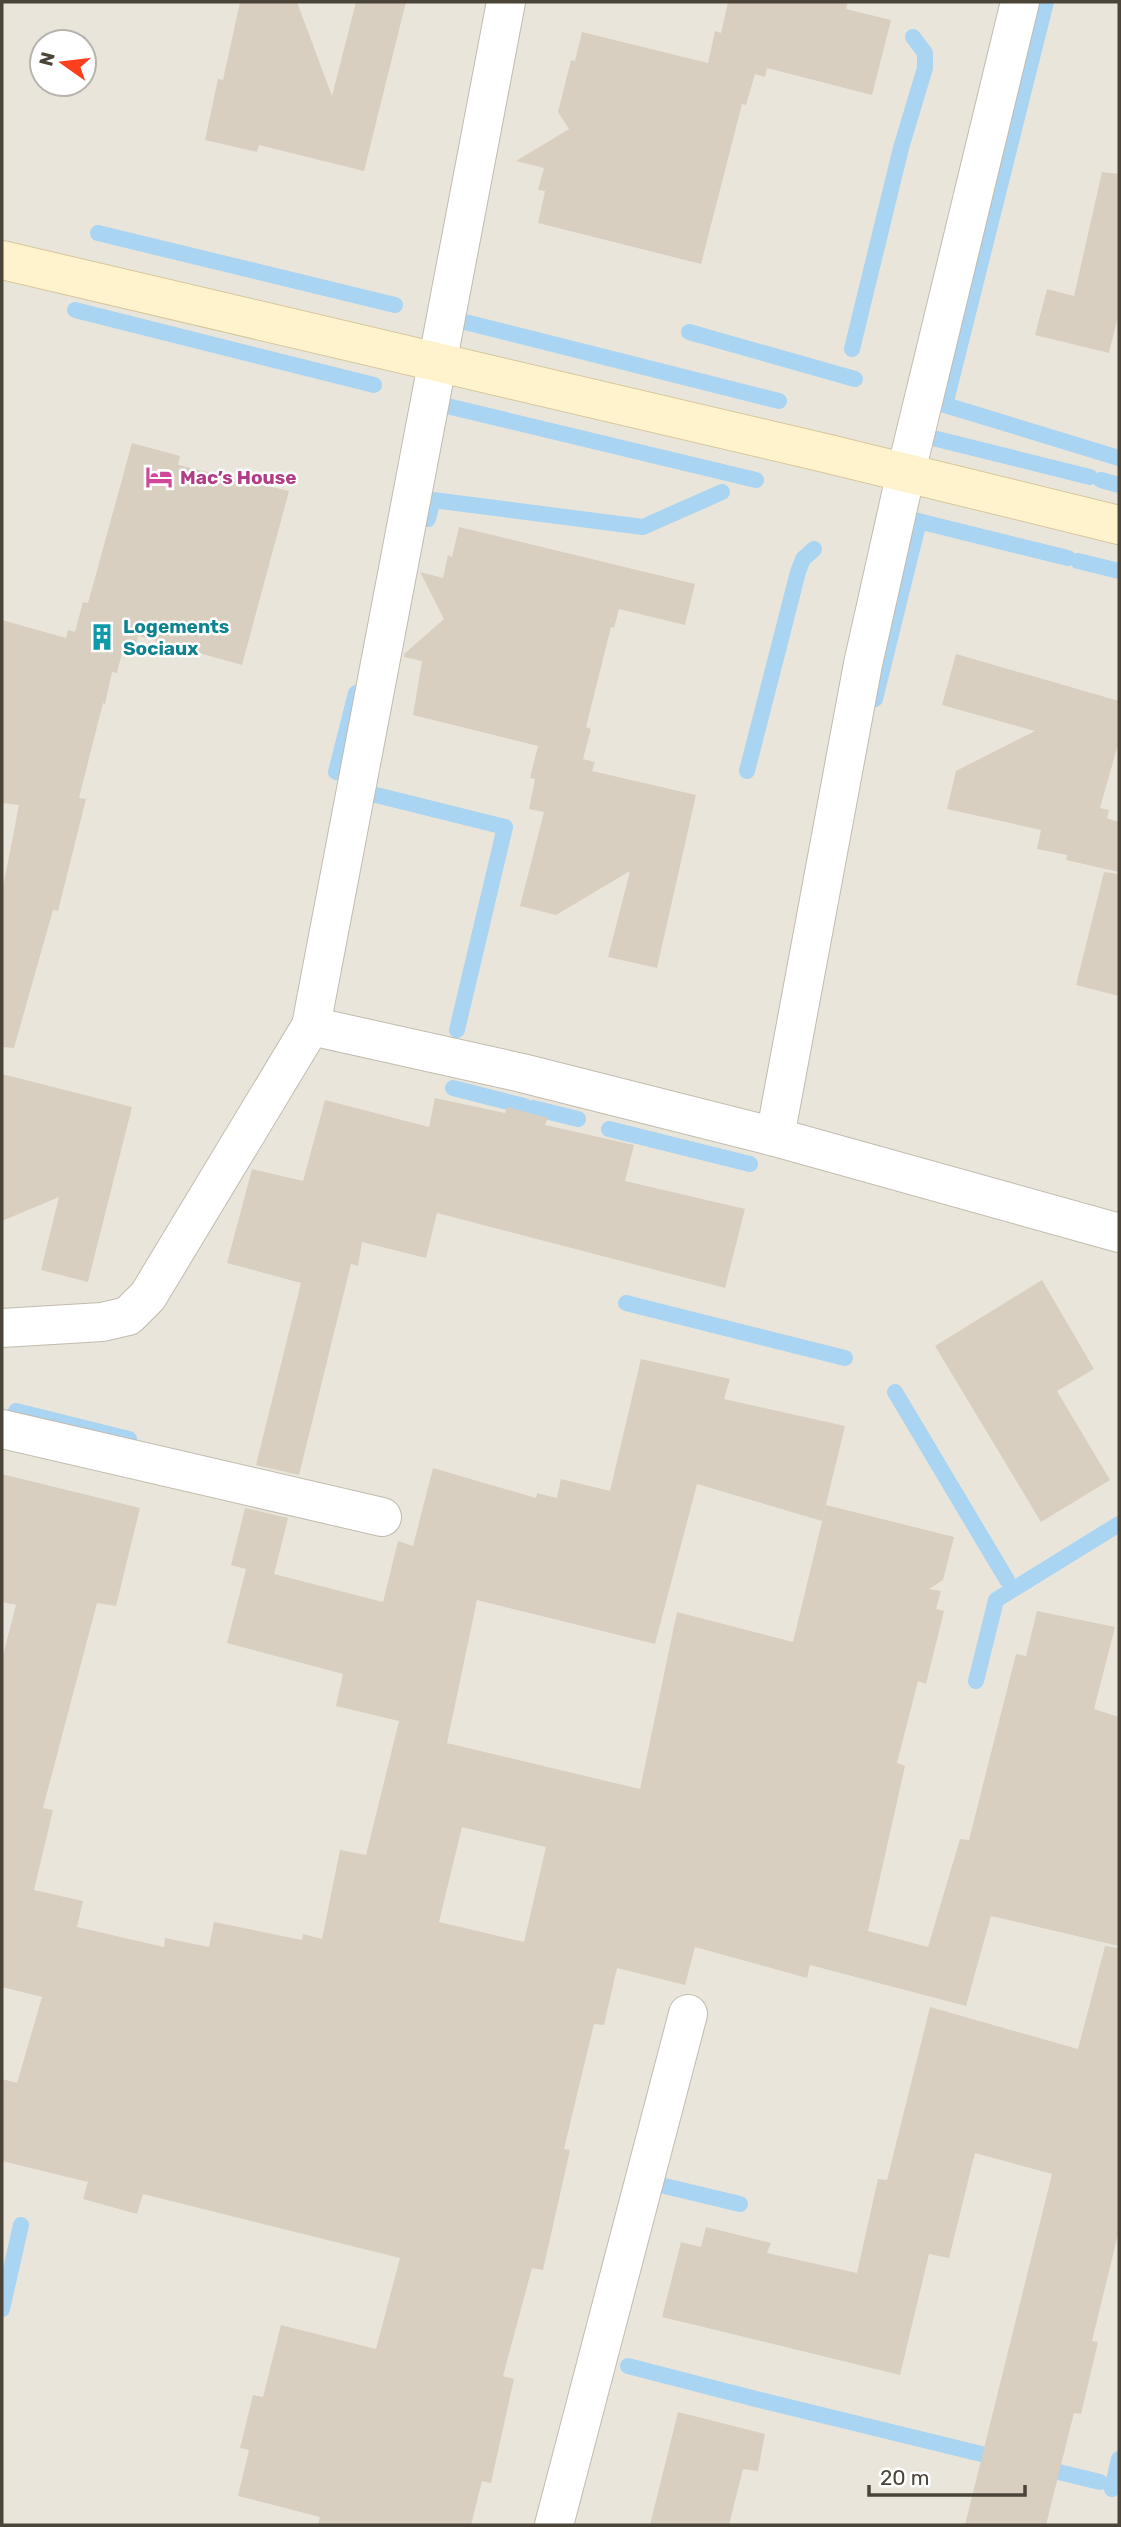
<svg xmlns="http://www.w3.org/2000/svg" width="1121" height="2527" font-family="Rubik,sans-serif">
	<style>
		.residential { fill: #eae5da; fill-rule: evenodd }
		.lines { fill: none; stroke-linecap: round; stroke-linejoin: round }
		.stream { stroke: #a9d4f2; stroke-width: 16 }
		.building { fill: #d8cfc1; fill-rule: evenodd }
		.minor-casing { stroke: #c2bbae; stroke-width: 40 }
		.secondary-casing { stroke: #d6c79b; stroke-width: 40 }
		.minor { stroke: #fff; stroke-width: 38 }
		.secondary { stroke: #fff3cd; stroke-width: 38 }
		.labels { text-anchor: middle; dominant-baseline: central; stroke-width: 5; stroke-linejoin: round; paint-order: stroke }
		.hotel-label { font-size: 19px; font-weight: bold; fill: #b23c85; stroke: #fff; text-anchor: start }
		.culture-label { font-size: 19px; font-weight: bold; fill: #0d838f; stroke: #fff; text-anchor: start }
	</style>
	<rect width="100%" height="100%" fill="#f6f3ec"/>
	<path class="residential" d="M 2,2 L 1119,2 L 1119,2525 L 2,2525 ZM 42,42 L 84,42 L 84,84 L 42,84 Z"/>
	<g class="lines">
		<path class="stream" d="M 1046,2 L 945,405 L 1119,458
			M 98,233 L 395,305
			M 456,306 L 461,321 L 779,401
			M 75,310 L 374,385
			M 689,332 L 855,379
			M 852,349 L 901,148 L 925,68 L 925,53 L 913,37
			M 432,414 L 447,406 L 756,480
			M 937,439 L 1090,477
			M 1101,480 L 1119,485
			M 428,519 L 433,500 L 643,527 L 722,492
			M 910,519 L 1068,558
			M 1078,561 L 1119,571
			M 875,699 L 919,521
			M 747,771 L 798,572 L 803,559 L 814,549
			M 336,772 L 356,693
			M 356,790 L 505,827 L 457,1030
			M 453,1088 L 524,1106
			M 533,1108 L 578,1119
			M 609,1129 L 750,1164
			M 626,1303 L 845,1358
			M 895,1392 L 1007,1580
			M 16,1411 L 129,1439
			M 976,1681 L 996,1600 L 1119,1524
			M 652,2183 L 740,2204
			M 2,2309 L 21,2225
			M 628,2366 L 756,2399 L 1002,2459
			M 1038,2467 L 1100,2482
			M 1112,2489 L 1119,2459"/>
	</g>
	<path class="building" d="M 240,2 L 297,2 L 332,96 L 356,2 L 406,2 L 364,171 L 259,145 L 257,152 L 205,140 L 218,79 L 223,80 Z
		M 728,2 L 848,2 L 846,9 L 891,20 L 872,95 L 767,68 L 765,77 L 755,74 L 746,105 L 742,104 L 701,264 L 538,223 L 545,191 L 538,190 L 544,168 L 516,161 L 569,129 L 558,112 L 571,60 L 575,61 L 582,32 L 708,63 L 715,31 L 721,33 Z
		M 1102,172 L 1119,174 L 1119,312 L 1109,353 L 1035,335 L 1047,289 L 1074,296 Z
		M 132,443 L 180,456 L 178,465 L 289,491 L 242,665 L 138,636 L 135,648 L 124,645 L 117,673 L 112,672 L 105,704 L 103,703 L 79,798 L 86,799 L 58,911 L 53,910 L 14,1048 L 2,1047 L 2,892 L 19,805 L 2,803 L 2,620 L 66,638 L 68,630 L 75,632 L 83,602 L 88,603 Z
		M 459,527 L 695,584 L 685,625 L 619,609 L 614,628 L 611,627 L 586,727 L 591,729 L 583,759 L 595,762 L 592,771 L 696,795 L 657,968 L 608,957 L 630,871 L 556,915 L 520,906 L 544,812 L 529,809 L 535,779 L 530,778 L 538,746 L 413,715 L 422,661 L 404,657 L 404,654 L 444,619 L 420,572 L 443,578 L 448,555 L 452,557 Z
		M 956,654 L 1119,701 L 1119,741 L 1100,808 L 1109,810 L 1107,818 L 1119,822 L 1119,872 L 1066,860 L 1067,855 L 1037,849 L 1041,830 L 947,809 L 956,771 L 1035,731 L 942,705 Z
		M 1104,872 L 1119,874 L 1119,996 L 1076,985 Z
		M 2,1074 L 132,1107 L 88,1282 L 41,1270 L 59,1197 L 2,1221 Z
		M 435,1098 L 505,1113 L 507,1107 L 548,1118 L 545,1125 L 634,1145 L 625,1181 L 745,1209 L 725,1288 L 437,1213 L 426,1258 L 362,1242 L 358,1266 L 351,1264 L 299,1475 L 256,1465 L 301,1283 L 227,1263 L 252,1169 L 303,1181 L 325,1100 L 429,1127 Z
		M 1042,1280 L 1094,1369 L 1057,1391 L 1110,1480 L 1041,1522 L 935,1346 Z
		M 641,1359 L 730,1379 L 724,1399 L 845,1426 L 822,1521 L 697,1484 L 655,1644 L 477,1600 L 447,1743 L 640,1789 L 677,1612 L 793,1642 L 826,1505 L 954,1537 L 943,1580 L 929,1589 L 941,1591 L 936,1609 L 944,1611 L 926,1684 L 918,1681 L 897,1763 L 905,1766 L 868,1931 L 928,1947 L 960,1839 L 969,1840 L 1016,1654 L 1026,1656 L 1037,1611 L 1115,1627 L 1094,1709 L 1119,1717 L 1119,1946 L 991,1916 L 966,2006 L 810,1965 L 807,1978 L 695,1947 L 685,1985 L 617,1968 L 604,2025 L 594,2024 L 564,2149 L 570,2150 L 543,2270 L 532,2268 L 503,2376 L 514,2379 L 491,2483 L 482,2481 L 471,2525 L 318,2525 L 320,2517 L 238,2496 L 249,2450 L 240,2448 L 253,2395 L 263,2397 L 281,2325 L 376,2349 L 400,2258 L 143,2194 L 137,2214 L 83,2199 L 88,2182 L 2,2161 L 2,2079 L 17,2083 L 42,1997 L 2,1987 L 2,1659 L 16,1605 L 2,1602 L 2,1474 L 140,1508 L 116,1606 L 97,1603 L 43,1808 L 53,1810 L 34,1890 L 83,1901 L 77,1927 L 164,1947 L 165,1938 L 209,1947 L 214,1922 L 302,1940 L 303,1934 L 322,1939 L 340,1850 L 366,1855 L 399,1721 L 336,1706 L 343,1674 L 227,1643 L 246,1569 L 231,1565 L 245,1508 L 288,1518 L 274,1574 L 383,1602 L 398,1541 L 413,1546 L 433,1468 L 536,1498 L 537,1493 L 557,1498 L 561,1479 L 610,1491 ZM 462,1827 L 546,1847 L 524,1942 L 439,1922 Z
		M 1105,1946 L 1119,1948 L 1119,2230 L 1092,2341 L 1098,2342 L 1081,2414 L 1074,2413 L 1046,2525 L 965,2525 L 1052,2174 L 975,2153 L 949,2258 L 929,2254 L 900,2375 L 662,2317 L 681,2242 L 701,2247 L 706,2227 L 771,2243 L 767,2253 L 857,2273 L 878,2179 L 887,2180 L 930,2007 L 1078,2049 Z
		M 678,2412 L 765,2434 L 758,2471 L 743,2469 L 729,2525 L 650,2525 Z"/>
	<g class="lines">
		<defs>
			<path id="minor" d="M 311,1026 L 522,1073 L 775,1137 L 863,664 L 906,472 L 1020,2
				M 775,1137 L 1119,1233
				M 2,1328 L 102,1322 L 128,1316 L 148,1296 L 311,1026 L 506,2
				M 2,1429 L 382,1517
				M 554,2525 L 688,2014"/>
			<path id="secondary" d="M 2,260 L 829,454 L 1119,525"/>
		</defs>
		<use href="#minor" class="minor-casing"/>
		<use href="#secondary" class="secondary-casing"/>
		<use href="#minor" class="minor"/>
		<use href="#secondary" class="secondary"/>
	</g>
	<defs>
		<symbol id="hotel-bare" viewBox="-9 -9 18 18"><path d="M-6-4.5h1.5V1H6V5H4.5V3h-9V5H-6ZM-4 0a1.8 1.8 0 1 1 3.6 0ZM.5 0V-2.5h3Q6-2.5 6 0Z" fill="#d1479c" stroke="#fff" stroke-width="2.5" paint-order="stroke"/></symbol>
		<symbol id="building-bare" viewBox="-9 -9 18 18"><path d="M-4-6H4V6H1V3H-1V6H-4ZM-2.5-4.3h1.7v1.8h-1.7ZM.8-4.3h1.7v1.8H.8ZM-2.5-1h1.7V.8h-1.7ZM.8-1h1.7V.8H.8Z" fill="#0f9aa8" stroke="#fff" stroke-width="2.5" paint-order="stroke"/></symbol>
	</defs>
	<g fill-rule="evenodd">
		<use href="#hotel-bare" x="140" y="458" width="38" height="38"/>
		<use href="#building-bare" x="83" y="618" width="38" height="38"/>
	</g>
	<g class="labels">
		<g class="hotel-label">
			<text x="180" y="477">Mac’s House</text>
		</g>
		<g class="culture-label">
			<text x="123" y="626">Logements<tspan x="123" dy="22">Sociaux</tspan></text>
		</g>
	</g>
	<rect width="1121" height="2527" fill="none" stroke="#4b4439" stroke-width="7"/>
	<g transform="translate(63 63) rotate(284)"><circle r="33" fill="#ffffff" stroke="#b7b4b0" stroke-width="2"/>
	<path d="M0-5L12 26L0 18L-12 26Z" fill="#fc3f1d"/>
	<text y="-10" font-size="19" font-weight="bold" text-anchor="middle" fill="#4b4439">N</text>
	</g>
	<path d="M869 2485v10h156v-10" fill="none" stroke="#4b4439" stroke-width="3.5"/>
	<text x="880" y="2485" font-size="21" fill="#4b4439" stroke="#ffffff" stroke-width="5" paint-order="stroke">20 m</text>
</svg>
